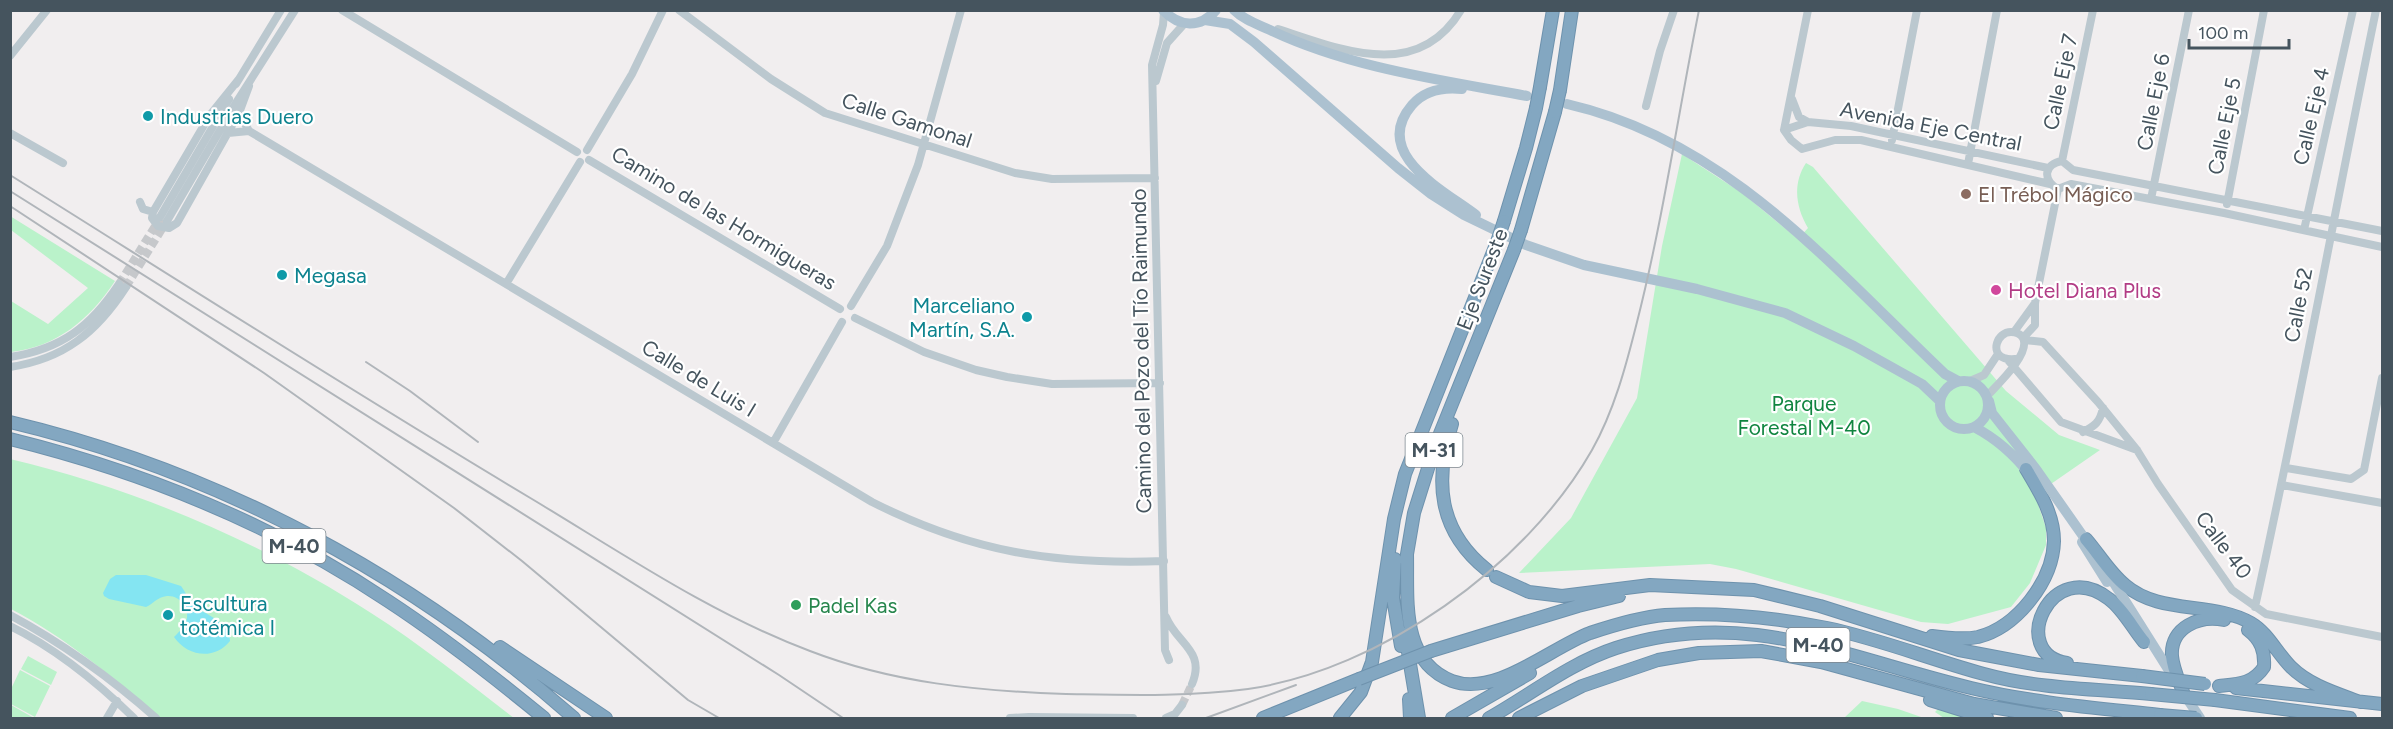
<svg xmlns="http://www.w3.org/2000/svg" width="2393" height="729" font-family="Figtree,sans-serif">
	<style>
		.green { fill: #baf2ca }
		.water { fill: #84e5f2 }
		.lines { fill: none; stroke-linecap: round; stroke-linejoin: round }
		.minor-tunnel { stroke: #c6c8cb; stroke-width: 8; stroke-dasharray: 8 4; stroke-linecap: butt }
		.highway-casing { stroke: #6e92ad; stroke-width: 14 }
		.minor { stroke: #bbc8cf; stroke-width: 8 }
		.major { stroke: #acc1d0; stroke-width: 10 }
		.highway { stroke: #83a7c1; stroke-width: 12 }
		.rail { stroke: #b0b5ba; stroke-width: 2 }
		.highway-bridge-casing { stroke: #6e92ad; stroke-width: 14; stroke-linecap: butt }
		.highway-bridge { stroke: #83a7c1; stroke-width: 12 }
		.culture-dot { fill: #0f9aa8; stroke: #fff; stroke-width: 2 }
		.education-dot { fill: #8d6e63; stroke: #fff; stroke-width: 2 }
		.hotel-dot { fill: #d1479c; stroke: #fff; stroke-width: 2 }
		.leisure-dot { fill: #2e9e5b; stroke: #fff; stroke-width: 2 }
		.labels { text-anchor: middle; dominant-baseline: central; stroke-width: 4.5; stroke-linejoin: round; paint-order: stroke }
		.shield { fill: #fff; stroke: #7d878e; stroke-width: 1.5 }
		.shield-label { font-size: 20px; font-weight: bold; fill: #45545e }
		.street-label { font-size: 21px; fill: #45545e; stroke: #fff }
		.culture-label { font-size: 21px; fill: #0d838f; stroke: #fff; text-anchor: start }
		.education-label { font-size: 21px; fill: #785e54; stroke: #fff; text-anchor: start }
		.hotel-label { font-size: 21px; fill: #b23c85; stroke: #fff; text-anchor: start }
		.park-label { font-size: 21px; fill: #108540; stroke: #fff }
		.leisure-label { font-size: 21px; fill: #27864d; stroke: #fff; text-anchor: start }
	</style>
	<rect width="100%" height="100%" fill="#f1eeef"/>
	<path class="green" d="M 1682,154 L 1742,193 L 1798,239 L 1808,228 C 1796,208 1792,184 1806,163 L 1813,167 L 2006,391 L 2059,435 L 2100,450 L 2035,495 L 2046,528 L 2046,545 L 2030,583 L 2011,607 L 1948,624 L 1921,622 L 1736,569 L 1710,564 L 1519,573 L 1571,518 L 1637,398 L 1662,246 Z
		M 10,216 L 115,281 C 90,319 57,347 11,352 L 11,301 L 48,324 L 88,288 L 11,230 Z
		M 10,459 C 137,489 261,542 371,613 C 421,645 467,682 514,718 L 160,718 C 113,677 66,638 11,609 Z
		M 28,656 L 57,672 L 51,685 L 21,669 Z
		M 20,670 L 50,686 L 35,717 L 11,704 L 11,689 Z
		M 1862,701 L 1898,709 L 1924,718 L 1844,718 Z
		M 11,705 L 34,718 L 11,718 Z
		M 1939,708 L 1971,718 L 1944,718 L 1935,712 Z"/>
	<path class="water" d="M 116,575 L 146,575 L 181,586 C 185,591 187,597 191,602 C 202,615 230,620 230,641 C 214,661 187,656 174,637 C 178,633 184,627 186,622 C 191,609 180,595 167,596 C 157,597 153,604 146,607 L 109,599 L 104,596 L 103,593 L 110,579 Z"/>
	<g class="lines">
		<path class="minor-tunnel" d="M 119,284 L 160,218
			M 126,287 L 167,221
			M 1182,705 L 1192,684"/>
		<defs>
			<path id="highway" d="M 1540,87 L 1553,10
				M 1560,90 L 1572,10
				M 1504,221 L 1526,148 L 1536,108
				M 1521,230 L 1555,112
				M 10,422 C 221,472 412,576 574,718
				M 1452,424 C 1434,481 1438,531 1487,570
				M 10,439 C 144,472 274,525 388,601 C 443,637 494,677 544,718
				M 2086,539 C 2099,554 2110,573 2125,585 C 2160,615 2212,601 2251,623 C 2268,633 2277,653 2291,667 C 2309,685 2336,693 2360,702
				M 1407,554 C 1408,599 1400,661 1452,681 C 1496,697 1550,648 1590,633 C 1614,625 1640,617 1665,615 C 1720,612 1773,617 1827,628 C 1880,639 1932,660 1984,674 C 2038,689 2096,689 2151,694
				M 1395,559 L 1393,598 L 1401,646
				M 1406,560 L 1414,513 L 1435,446 L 1514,250
				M 1496,577 L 1529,592 L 1562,596 L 1650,585 L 1754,590 L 1820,606 L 1959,650 L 2039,665 L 2142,676
				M 1405,634 L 1419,718
				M 1932,636 C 1947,638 1963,640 1978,637 C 2017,627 2053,581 2054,541 C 2054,514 2039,491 2026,469
				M 500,647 L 606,718
				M 1431,651 L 1578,606 L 1619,596
				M 2067,663 C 2007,654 2051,554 2109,599 C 2123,609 2133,629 2144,642
				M 2219,686 C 2238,684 2253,684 2264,667 C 2265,651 2261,640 2248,630
				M 2236,688 L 2382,704
				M 2183,692 C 2179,681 2173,668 2172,656 C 2170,627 2200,615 2224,620
				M 1409,699 L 1410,718
				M 1930,700 L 1987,718
				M 2215,700 L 2350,718
				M 1263,718 L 1359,679
				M 1340,718 L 1361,692 L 1372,662 L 1394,519 L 1405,474 L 1497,242
				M 1452,718 L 1530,673
				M 1489,718 C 1530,695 1570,663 1616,648 C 1746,606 1848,659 1971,688 C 2033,703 2097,708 2160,715
				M 1519,718 L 1582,686 L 1658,660 L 1699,653 L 1761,651 L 1821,662 L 1974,704 L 2056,718"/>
		</defs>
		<use href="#highway" class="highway-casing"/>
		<path class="minor" d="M 342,10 L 577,152
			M 679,10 L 771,79 L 825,113 L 1015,173 L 1052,179 L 1155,178
			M 1808,10 L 1784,130 L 1791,140 L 1802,149 L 1835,140 L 1861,140 L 2050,184
			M 1164,12 L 1163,25 L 1152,65 L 1165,650 L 1169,660
			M 1278,29 C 1342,50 1418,82 1461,10
			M 10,56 L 47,10
			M 239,79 L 210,115 L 153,212 L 152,218 L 158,226 L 169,228 L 177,223 L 239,113
			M 1156,81 L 1167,43 L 1184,24
			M 236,84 L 281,10
			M 249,86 L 239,113 L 249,131 L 872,502 C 971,552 1054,565 1164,561
			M 1792,99 L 1799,117 L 1808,122
			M 1646,106 L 1660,51 L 1674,10
			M 1784,130 L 1808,122 L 1851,126 L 2048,168
			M 10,133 L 63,163
			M 228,133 L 249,131
			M 1892,140 L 1917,10
			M 587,150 L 632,74 L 663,10
			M 589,160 L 840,309
			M 2062,161 L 2093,10
			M 1968,164 L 1997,10
			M 2151,199 L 2189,10
			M 140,202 L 143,209 L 153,212
			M 2227,204 L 2264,10
			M 160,217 L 229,99
			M 167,221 L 236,103 L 295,10
			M 2304,230 L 2353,10
			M 2382,231 L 2073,170 L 2062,161 C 2044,164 2042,180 2058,189 L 2071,184 L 2224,213 L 2382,247
			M 506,284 L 580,162
			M 851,306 L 887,246 L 918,165 L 961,10
			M 855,318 L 924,352 L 976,370 L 1007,377 L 1052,384 L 1160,383
			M 2014,332 L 2035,303
			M 2023,338 L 2035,325 L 2035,303 L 2058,189
			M 2024,340 L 2043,342 L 2098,402 L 2137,450 L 2158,484 L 2232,590 L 2266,614 L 2382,637
			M 10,357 C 62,349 91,326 119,284
			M 2007,359 L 2061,422 L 2137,450
			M 10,367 C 64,359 97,332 126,287
			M 1970,381 L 1984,375 L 1998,354
			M 1987,396 C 1997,385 2031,354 2023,338 C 2020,333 2015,332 2011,332 C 1997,332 1990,353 2004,358 C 2008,360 2014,359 2018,359
			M 2083,432 C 2095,426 2100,422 2103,408
			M 773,443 L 842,322
			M 2286,468 L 2351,479 L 2364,470 L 2382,378
			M 2282,485 L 2382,503
			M 2255,607 C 2299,409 2335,209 2376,10
			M 10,615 C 62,643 112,679 156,718
			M 1166,617 C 1177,644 1206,651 1192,684
			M 10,626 C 57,649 97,682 134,718
			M 107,718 L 117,701
			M 1010,718 L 1029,717 L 1133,718
			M 1166,718 L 1175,714 L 1182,705"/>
		<path class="major" d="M 1163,10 C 1179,27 1200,29 1216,10
			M 1234,10 C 1244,20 1257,24 1270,30 C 1350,68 1441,80 1527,96
			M 1205,20 L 1230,24 L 1254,42 L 1398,168 L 1431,194 L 1464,215 L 1526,245 L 1584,265 L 1697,289 L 1785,313 L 1854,346 L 1922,384 L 1940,401
			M 1462,89 C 1443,87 1425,90 1412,105 C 1370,154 1445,191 1476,215
			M 1567,104 C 1728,141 1830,265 1945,374 L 1958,381
			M1940 405a24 24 0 1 1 48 0a24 24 0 1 1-48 0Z
			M 1989,401 L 1992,413 L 2036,469 L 2090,546
			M 1974,427 C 1997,439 2014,454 2030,475
			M 2082,542 L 2107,582
			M 2107,572 L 2175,680
			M 2184,694 L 2200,718"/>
		<use href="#highway" class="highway"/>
		<path class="rail" d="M 10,175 C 184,284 356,394 532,499 C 622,553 711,614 810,651 C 893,683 978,691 1066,694 C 1126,695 1188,697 1248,689 C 1380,670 1526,566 1592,450 C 1614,411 1626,366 1637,322 C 1663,220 1678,114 1699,10
			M 10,191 L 779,675 L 843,718
			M 10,206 L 264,373 L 454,508 L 522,561 L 688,700 L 719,718
			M 366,362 L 410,391 L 478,442
			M 1206,718 L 1296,685"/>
		<defs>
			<path id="highway-bridge" d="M 1536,108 L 1540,87
				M 1555,112 L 1560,90
				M 1497,242 L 1504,221
				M 1514,250 L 1521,230
				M 2142,676 L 2205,684
				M 1359,679 L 1431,651
				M 2151,694 L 2215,700
				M 2160,715 L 2196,718"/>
		</defs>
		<use href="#highway-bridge" class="highway-bridge-casing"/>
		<use href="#highway-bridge" class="highway-bridge"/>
	</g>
	<g class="culture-dot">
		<circle cx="148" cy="116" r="6"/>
		<circle cx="282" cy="275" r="6"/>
		<circle cx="1027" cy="317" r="6"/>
		<circle cx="168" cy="615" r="6"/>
	</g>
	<circle class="education-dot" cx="1966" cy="194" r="6"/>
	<circle class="hotel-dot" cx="1996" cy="290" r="6"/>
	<circle class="leisure-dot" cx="796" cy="605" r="6"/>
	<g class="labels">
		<g class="shield">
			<rect x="1405.5" y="433" width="57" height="34" rx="4.5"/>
			<rect x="262.5" y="529" width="63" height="34" rx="4.5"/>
			<rect x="1786.5" y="628" width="63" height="34" rx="4.5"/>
		</g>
		<g class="shield-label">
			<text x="1434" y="450">M-31</text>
			<text x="294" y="546">M-40</text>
			<text x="1818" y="645">M-40</text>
		</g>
		<g class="street-label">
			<text transform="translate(2060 82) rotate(-78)">Calle Eje 7</text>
			<text transform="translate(2153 102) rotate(-79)">Calle Eje 6</text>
			<text transform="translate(2311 116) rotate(-77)">Calle Eje 4</text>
			<text transform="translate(907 120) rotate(18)">Calle Gamonal</text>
			<text transform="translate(1931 126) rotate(11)">Avenida Eje Central</text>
			<text transform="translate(2224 126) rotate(-79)">Calle Eje 5</text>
			<text transform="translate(724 218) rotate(31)">Camino de las Hormigueras</text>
			<text transform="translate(1482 279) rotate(-69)">Eje Sureste</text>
			<text transform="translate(2298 305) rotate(-79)">Calle 52</text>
			<text transform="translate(1141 351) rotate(-91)">Camino del Pozo del Tío Raimundo</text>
			<text transform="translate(699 378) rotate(31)">Calle de Luis I</text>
			<text transform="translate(2224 545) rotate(53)">Calle 40</text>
		</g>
		<g class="culture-label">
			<text x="160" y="116">Industrias Duero</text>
			<text x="294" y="275">Megasa</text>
			<text x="1015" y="305" text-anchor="end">Marceliano<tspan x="1015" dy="24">Martín, S.A.</tspan></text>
			<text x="180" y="603">Escultura<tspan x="180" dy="24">totémica I</tspan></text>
		</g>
		<g class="education-label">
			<text x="1978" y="194">El Trébol Mágico</text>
		</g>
		<g class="hotel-label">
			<text x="2008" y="290">Hotel Diana Plus</text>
		</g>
		<g class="park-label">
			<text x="1804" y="403">Parque<tspan x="1804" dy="24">Forestal M-40</tspan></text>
		</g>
		<g class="leisure-label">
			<text x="808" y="605">Padel Kas</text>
		</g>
	</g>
	<rect width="2393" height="729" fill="none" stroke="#45545e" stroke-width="24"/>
	<path d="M2189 39v9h100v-9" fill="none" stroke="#45545e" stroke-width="3"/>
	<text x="2198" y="39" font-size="18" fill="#45545e" stroke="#ffffff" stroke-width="4.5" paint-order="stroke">100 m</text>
</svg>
